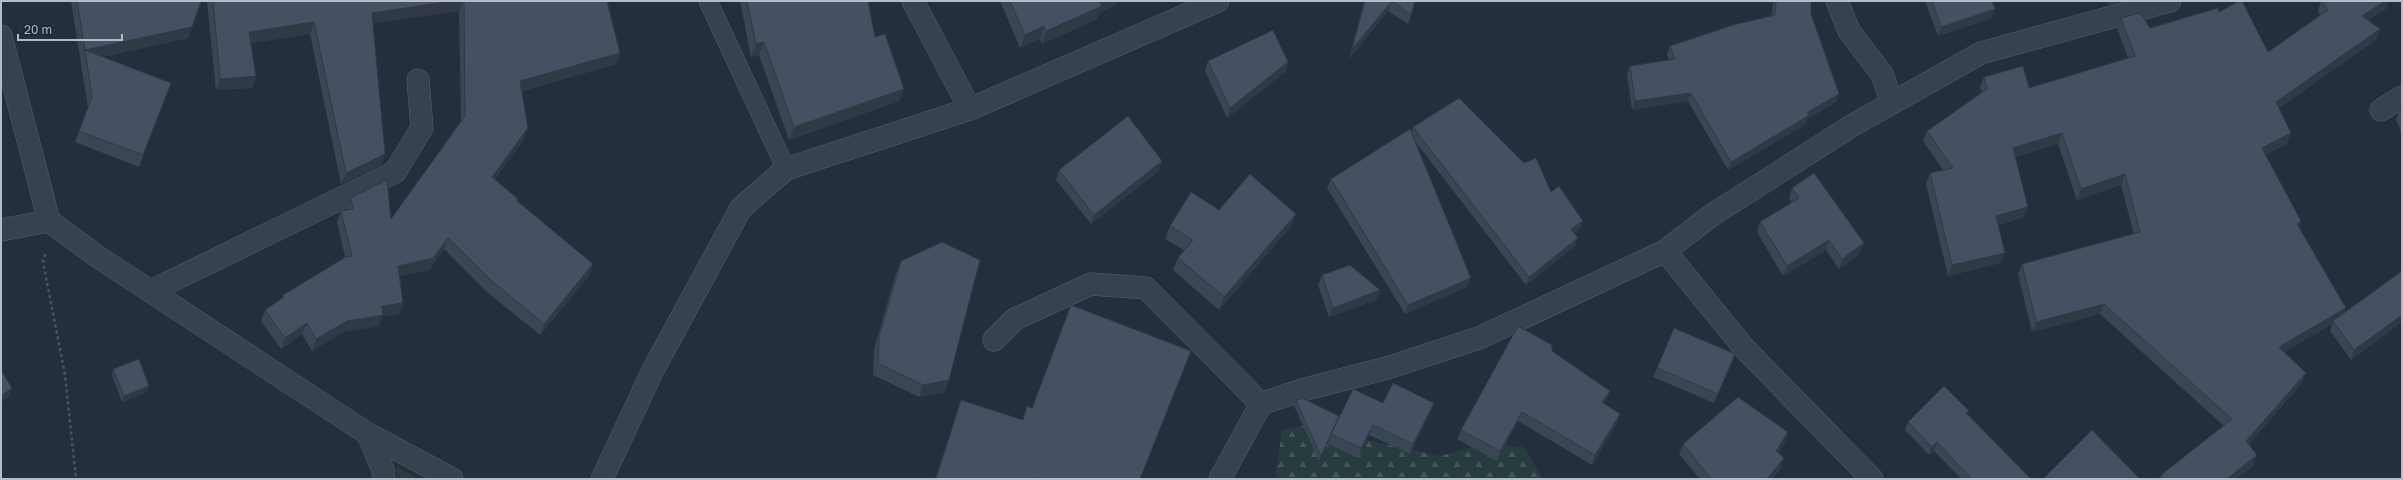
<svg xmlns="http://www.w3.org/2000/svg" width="2403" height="480" font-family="'Golos Text',sans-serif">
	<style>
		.grass { fill: #263c3f }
		.forest { fill: url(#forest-firs) }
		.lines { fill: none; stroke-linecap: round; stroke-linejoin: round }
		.lane-casing { stroke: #565f6c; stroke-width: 19 }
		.street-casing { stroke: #565f6c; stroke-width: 23 }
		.path { stroke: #44595c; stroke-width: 2.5; stroke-dasharray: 3 3; stroke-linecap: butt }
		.lane { stroke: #38414e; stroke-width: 18 }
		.street { stroke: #38414e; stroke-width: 22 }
		.wall { fill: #3b4654 }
		.shaded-wall { fill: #303945 }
		.building { fill: #455162; stroke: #303945 }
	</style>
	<defs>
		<pattern id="forest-firs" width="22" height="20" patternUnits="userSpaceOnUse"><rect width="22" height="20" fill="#263c3f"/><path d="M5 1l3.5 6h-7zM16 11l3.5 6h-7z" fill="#435659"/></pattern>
	</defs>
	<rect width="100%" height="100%" fill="#242f3e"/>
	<path class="grass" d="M 395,466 L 419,479 L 397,479 Z"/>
	<path class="forest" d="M 1303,426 L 1440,456 L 1481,445 L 1524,447 L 1543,479 L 1275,479 L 1282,430 Z"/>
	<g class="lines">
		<defs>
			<path id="lane" d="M 708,1 L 786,169"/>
			<path id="street" d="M 913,1 L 970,109
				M 1837,1 L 1849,31 L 1882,74 L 1892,103
				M 1,36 L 49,221
				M 2381,110 L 2402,97
				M 1,230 L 49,221 L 98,257 L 368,434 L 452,479
				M 1665,251 L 1745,349 L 1872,479
				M 151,291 L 395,172 L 422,128 L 418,80
				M 994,340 L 1015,319 L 1091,284 L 1146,288 L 1261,404
				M 368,434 L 383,470 L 384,479
				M 602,479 L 653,370 L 741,208 L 786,169 L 970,109 L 1218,1
				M 1220,479 L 1261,404 L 1302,390 L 1387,368 L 1479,338 L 1665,251 L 1712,215 L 1853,125 L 1981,53 L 2170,1"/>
		</defs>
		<use href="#lane" class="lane-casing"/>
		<use href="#street" class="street-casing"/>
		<path class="path" d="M 45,254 L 43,262 L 65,375 L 76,479"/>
		<use href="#lane" class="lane"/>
		<use href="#street" class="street"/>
	</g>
	<path class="wall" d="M 71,1 L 202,1 L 188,38 L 102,57 L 171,83 L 139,167 L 75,142 L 88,108 Z
		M 207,1 L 607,1 L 616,64 L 522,91 L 524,139 L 495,179 L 517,201 L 593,264 L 589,276 L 540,335 L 487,292 L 444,249 L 429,270 L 400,276 L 403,303 L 399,314 L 382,316 L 379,326 L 343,332 L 312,351 L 302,334 L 281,349 L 261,321 L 265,310 L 282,298 L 283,295 L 345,257 L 337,222 L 341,211 L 347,210 L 351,198 L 391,219 L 461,121 L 459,11 L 373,23 L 385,154 L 381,165 L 341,184 L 310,34 L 251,43 L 256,76 L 252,88 L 216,90 Z
		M 740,1 L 868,1 L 875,37 L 904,89 L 899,101 L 789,140 L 759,55 L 751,57 Z
		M 1000,1 L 1118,1 L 1116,5 L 1099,13 L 1097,19 L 1042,44 L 1040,39 L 1020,48 Z
		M 1364,1 L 1415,1 L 1411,15 L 1408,24 L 1388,11 L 1349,59 Z
		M 1773,1 L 1811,1 L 1811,14 L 1839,94 L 1836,102 L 1807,119 L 1805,125 L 1728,170 L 1688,101 L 1632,110 L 1627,74 L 1630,66 L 1669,60 L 1667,54 L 1670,46 L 1772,15 Z
		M 1925,1 L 1992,1 L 1992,18 L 1938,36 Z
		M 2108,1 L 2123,1 L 2109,5 Z
		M 2321,1 L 2389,1 L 2386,9 L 2368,20 L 2380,29 L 2377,39 L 2279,108 L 2288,143 L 2265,155 L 2301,221 L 2299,227 L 2344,313 L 2402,271 L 2402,322 L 2351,360 L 2330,331 L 2332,324 L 2284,352 L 2306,373 L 2302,383 L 2249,444 L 2257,455 L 2253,466 L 2236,479 L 2159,479 L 2161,475 L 2224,426 L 2100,314 L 2032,332 L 2018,274 L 2022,264 L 2134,234 L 2121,185 L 2077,200 L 2058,144 L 2015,157 L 2024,217 L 1998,225 L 2001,263 L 1948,276 L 1926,184 L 1930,173 L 1943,170 L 1923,141 L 1927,131 L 1982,93 L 1980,87 L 1984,77 L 2029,88 L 2128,58 L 2117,28 L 2121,18 L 2150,28 L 2219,12 L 2268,52 L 2320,15 L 2318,11 Z
		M 1208,61 L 1288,62 L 1285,72 L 1227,118 L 1205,71 Z
		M 2402,109 L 2402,133 L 2396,120 L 2400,110 Z
		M 1413,127 L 1551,192 L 1583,221 L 1580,229 L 1574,233 L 1575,246 L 1526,285 L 1414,140 L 1467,287 L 1405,314 L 1327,188 L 1331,179 L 1411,133 Z
		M 1059,170 L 1159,171 L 1091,224 L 1056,180 Z
		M 1792,188 L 1860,253 L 1839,269 L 1826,250 L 1783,276 L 1757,232 L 1760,222 L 1792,202 L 1789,198 Z
		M 1219,210 L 1296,214 L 1291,226 L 1219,310 L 1173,270 L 1178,258 L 1184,250 L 1165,239 L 1170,226 Z
		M 901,261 L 949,380 L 944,393 L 919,397 L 873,375 L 874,349 L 896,273 Z
		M 1322,275 L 1380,290 L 1376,300 L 1329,317 L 1318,285 Z
		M 1552,351 L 1610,391 L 1606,400 L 1604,404 L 1620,414 L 1617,423 L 1592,465 L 1518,421 L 1497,461 L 1457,439 L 1461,430 Z
		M 1735,354 L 1714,403 L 1653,377 L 1657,368 Z
		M 1186,363 L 1140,479 L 935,479 L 961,400 L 1023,420 L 1027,406 L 1032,408 Z
		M 113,369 L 147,392 L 122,402 L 112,375 Z
		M 1296,401 L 1339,416 L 1383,403 L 1430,413 L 1410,454 L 1369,435 L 1358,458 L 1328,444 L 1330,438 L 1319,461 L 1294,406 Z
		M 1968,414 L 2031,479 L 1961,479 L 1934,451 L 1929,455 L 1905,430 L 1908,422 Z
		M 1788,432 L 1785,442 L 1778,453 L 1781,468 L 1772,479 L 1700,479 L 1679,454 L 1683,444 Z"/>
	<path class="shaded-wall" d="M 202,1 L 188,38 L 86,60 L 85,50 L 81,62 L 85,50 Z
		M 452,1 L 463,1 L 459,11 L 368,24 L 372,13 Z
		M 1102,1 L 1118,1 L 1116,5 L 1099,13 L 1097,19 L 1042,44 L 1046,31 Z
		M 1392,1 L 1388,11 L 1349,59 L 1352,49 Z
		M 2110,1 L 2123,1 L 2109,5 Z
		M 2385,1 L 2389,1 L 2386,9 L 2358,26 L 2362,16 Z
		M 1995,9 L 1992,18 L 1938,36 L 1941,27 Z
		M 314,22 L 310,34 L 245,44 L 249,32 Z
		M 1044,26 L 1040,39 L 1020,48 L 1025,35 Z
		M 2380,29 L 2377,39 L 2272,112 L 2276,102 Z
		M 764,42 L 759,55 L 751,57 L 756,44 Z
		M 620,53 L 616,64 L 516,92 L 520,81 Z
		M 1288,62 L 1285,72 L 1227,118 L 1230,108 Z
		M 256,76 L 252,88 L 216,90 L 220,79 Z
		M 904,89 L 899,101 L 789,140 L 794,127 Z
		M 1691,93 L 1688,101 L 1632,110 L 1635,101 Z
		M 1839,94 L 1836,102 L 1807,119 L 1805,125 L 1728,170 L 1731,162 L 1808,112 Z
		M 528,128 L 524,139 L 488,189 L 492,177 Z
		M 2062,133 L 2058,144 L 2009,159 L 2013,148 Z
		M 2291,133 L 2288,143 L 2258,159 L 2262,148 Z
		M 385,154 L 381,165 L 341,184 L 346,173 Z
		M 1162,161 L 1159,171 L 1091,224 L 1094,215 Z
		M 2125,174 L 2121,185 L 2077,200 L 2081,189 Z
		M 2028,207 L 2024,217 L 1992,226 L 1996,216 Z
		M 1296,214 L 1291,226 L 1219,310 L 1224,297 Z
		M 1583,221 L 1580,229 L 1568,237 L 1571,229 Z
		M 2301,221 L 2297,232 L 2297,224 Z
		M 448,238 L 444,249 L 429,270 L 394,277 L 398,266 Z
		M 1578,238 L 1575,246 L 1526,285 L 1529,277 Z
		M 1829,240 L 1826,250 L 1783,276 L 1787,266 Z
		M 1864,243 L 1860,253 L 1839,269 L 1842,259 Z
		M 2005,253 L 2001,263 L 1948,276 L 1952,265 Z
		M 593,264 L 589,276 L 540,335 L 544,324 Z
		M 1471,278 L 1467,287 L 1405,314 L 1408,305 Z
		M 1380,290 L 1376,300 L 1329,317 L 1333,308 Z
		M 403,303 L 399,314 L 382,316 L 379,326 L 343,332 L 312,351 L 316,339 L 347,321 L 382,306 Z
		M 2104,304 L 2100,314 L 2032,332 L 2036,322 Z
		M 2346,308 L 2342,318 L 2333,321 L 2332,324 L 2275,358 L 2279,347 Z
		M 2402,315 L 2402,322 L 2351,360 L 2354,350 Z
		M 307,323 L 302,334 L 281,349 L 285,338 Z
		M 1735,354 L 1732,363 L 1714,403 L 1718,394 Z
		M 2306,373 L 2302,383 L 2242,452 L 2246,441 Z
		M 949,380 L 944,393 L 919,397 L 923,385 Z
		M 149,386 L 147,392 L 122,402 L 124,396 Z
		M 12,388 L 9,396 L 1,403 L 1,396 Z
		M 1610,391 L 1606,400 L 1598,412 L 1602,402 Z
		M 1434,403 L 1430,413 L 1410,454 L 1413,444 Z
		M 1522,412 L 1518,421 L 1497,461 L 1500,451 Z
		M 1620,414 L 1617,423 L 1592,465 L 1595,455 Z
		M 1339,416 L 1330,438 L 1319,461 L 1321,456 Z
		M 1373,425 L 1369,435 L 1358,458 L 1361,448 Z
		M 1788,432 L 1785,442 L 1772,461 L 1776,451 Z
		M 1937,442 L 1934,451 L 1929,455 L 1932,447 Z
		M 2257,455 L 2253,466 L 2236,479 L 2227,479 Z
		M 1784,458 L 1781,468 L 1772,479 L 1767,479 Z"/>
	<path class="building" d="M 77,1 L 201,1 L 192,27 L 85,50 Z
		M 213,1 L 452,1 L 372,13 L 385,154 L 346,173 L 314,22 L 249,32 L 256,76 L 220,79 Z
		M 464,1 L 607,1 L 620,53 L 520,81 L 528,128 L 492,177 L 518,199 L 516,200 L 593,264 L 544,324 L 491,280 L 448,238 L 433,258 L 398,266 L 403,303 L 382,306 L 383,315 L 347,321 L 316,339 L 307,323 L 285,338 L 265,310 L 284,297 L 283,295 L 346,257 L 352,256 L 341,211 L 353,209 L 351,198 L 387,180 L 391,219 L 465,116 Z
		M 747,1 L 868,1 L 875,37 L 885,34 L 904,89 L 794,127 L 764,42 L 756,44 Z
		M 1010,1 L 1102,1 L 1100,2 L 1102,6 L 1046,31 L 1044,26 L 1025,35 Z
		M 1365,1 L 1415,1 L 1411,15 L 1392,1 L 1352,49 Z
		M 1776,1 L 1811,1 L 1811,14 L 1839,94 L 1808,112 L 1808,116 L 1731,162 L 1691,93 L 1635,101 L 1630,66 L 1675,59 L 1670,46 L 1733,25 L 1775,15 Z
		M 1932,1 L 1992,1 L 1995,9 L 1941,27 Z
		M 2239,1 L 2242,1 L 2268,52 L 2328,10 L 2322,1 L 2385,1 L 2362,16 L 2380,29 L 2276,102 L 2291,133 L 2262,148 L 2301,221 L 2297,224 L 2346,308 L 2279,347 L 2306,373 L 2246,441 L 2257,455 L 2227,479 L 2163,479 L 2161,475 L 2232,419 L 2104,304 L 2036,322 L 2022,264 L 2140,232 L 2125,174 L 2081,189 L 2062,133 L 2013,148 L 2028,207 L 1996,216 L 2005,253 L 1952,265 L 1930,173 L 1953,168 L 1927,131 L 1987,89 L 1984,77 L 2023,66 L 2029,88 L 2135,56 L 2121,18 L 2140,13 L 2150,28 L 2218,8 L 2219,12 Z
		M 1273,30 L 1288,62 L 1230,108 L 1208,61 Z
		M 85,50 L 171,83 L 143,155 L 79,131 L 92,97 Z
		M 1459,98 L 1524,163 L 1536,158 L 1551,192 L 1559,186 L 1583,221 L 1571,229 L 1578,238 L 1529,277 L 1413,127 Z
		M 2402,109 L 2402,115 L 2400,110 Z
		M 1128,116 L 1162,161 L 1094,215 L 1059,170 Z
		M 1410,129 L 1471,278 L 1408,305 L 1331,179 Z
		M 1814,173 L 1864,243 L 1842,259 L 1829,240 L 1787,266 L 1760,222 L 1799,198 L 1792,188 Z
		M 1250,174 L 1296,214 L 1224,297 L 1178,258 L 1193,240 L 1170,226 L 1191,192 L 1219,210 Z
		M 942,242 L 980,260 L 949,380 L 923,385 L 878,363 L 879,337 L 901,261 Z
		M 1350,265 L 1380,290 L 1333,308 L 1322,275 Z
		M 2402,271 L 2402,315 L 2354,350 L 2333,321 Z
		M 1071,305 L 1191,351 L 1140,479 L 1038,479 L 1036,478 L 1036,479 L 936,479 L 961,400 L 1023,420 L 1027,406 L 1032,408 Z
		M 1518,326 L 1552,345 L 1552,351 L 1610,391 L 1602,402 L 1620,414 L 1595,455 L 1522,412 L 1500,451 L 1461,430 Z
		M 1674,328 L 1735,354 L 1718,394 L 1657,368 Z
		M 139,359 L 149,386 L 124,396 L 113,369 Z
		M 1,370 L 12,388 L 1,396 Z
		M 1393,383 L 1434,403 L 1413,444 L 1373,425 L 1361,448 L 1331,434 L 1353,389 L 1383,403 Z
		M 1944,386 L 1969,411 L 1966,413 L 2031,479 L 1972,479 L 1937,442 L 1932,447 L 1908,422 Z
		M 1738,397 L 1788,432 L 1776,451 L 1784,458 L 1767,479 L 1711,479 L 1683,444 Z
		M 1302,398 L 1339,416 L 1321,456 L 1296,401 Z
		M 2092,430 L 2140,479 L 2043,479 Z"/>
	<rect width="2403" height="480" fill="none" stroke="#b4bcc9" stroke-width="4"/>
	<path d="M18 34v6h104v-6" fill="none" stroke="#b4bcc9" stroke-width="2"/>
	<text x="24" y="34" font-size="12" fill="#b4bcc9" stroke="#1d2633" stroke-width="3" paint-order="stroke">20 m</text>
</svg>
